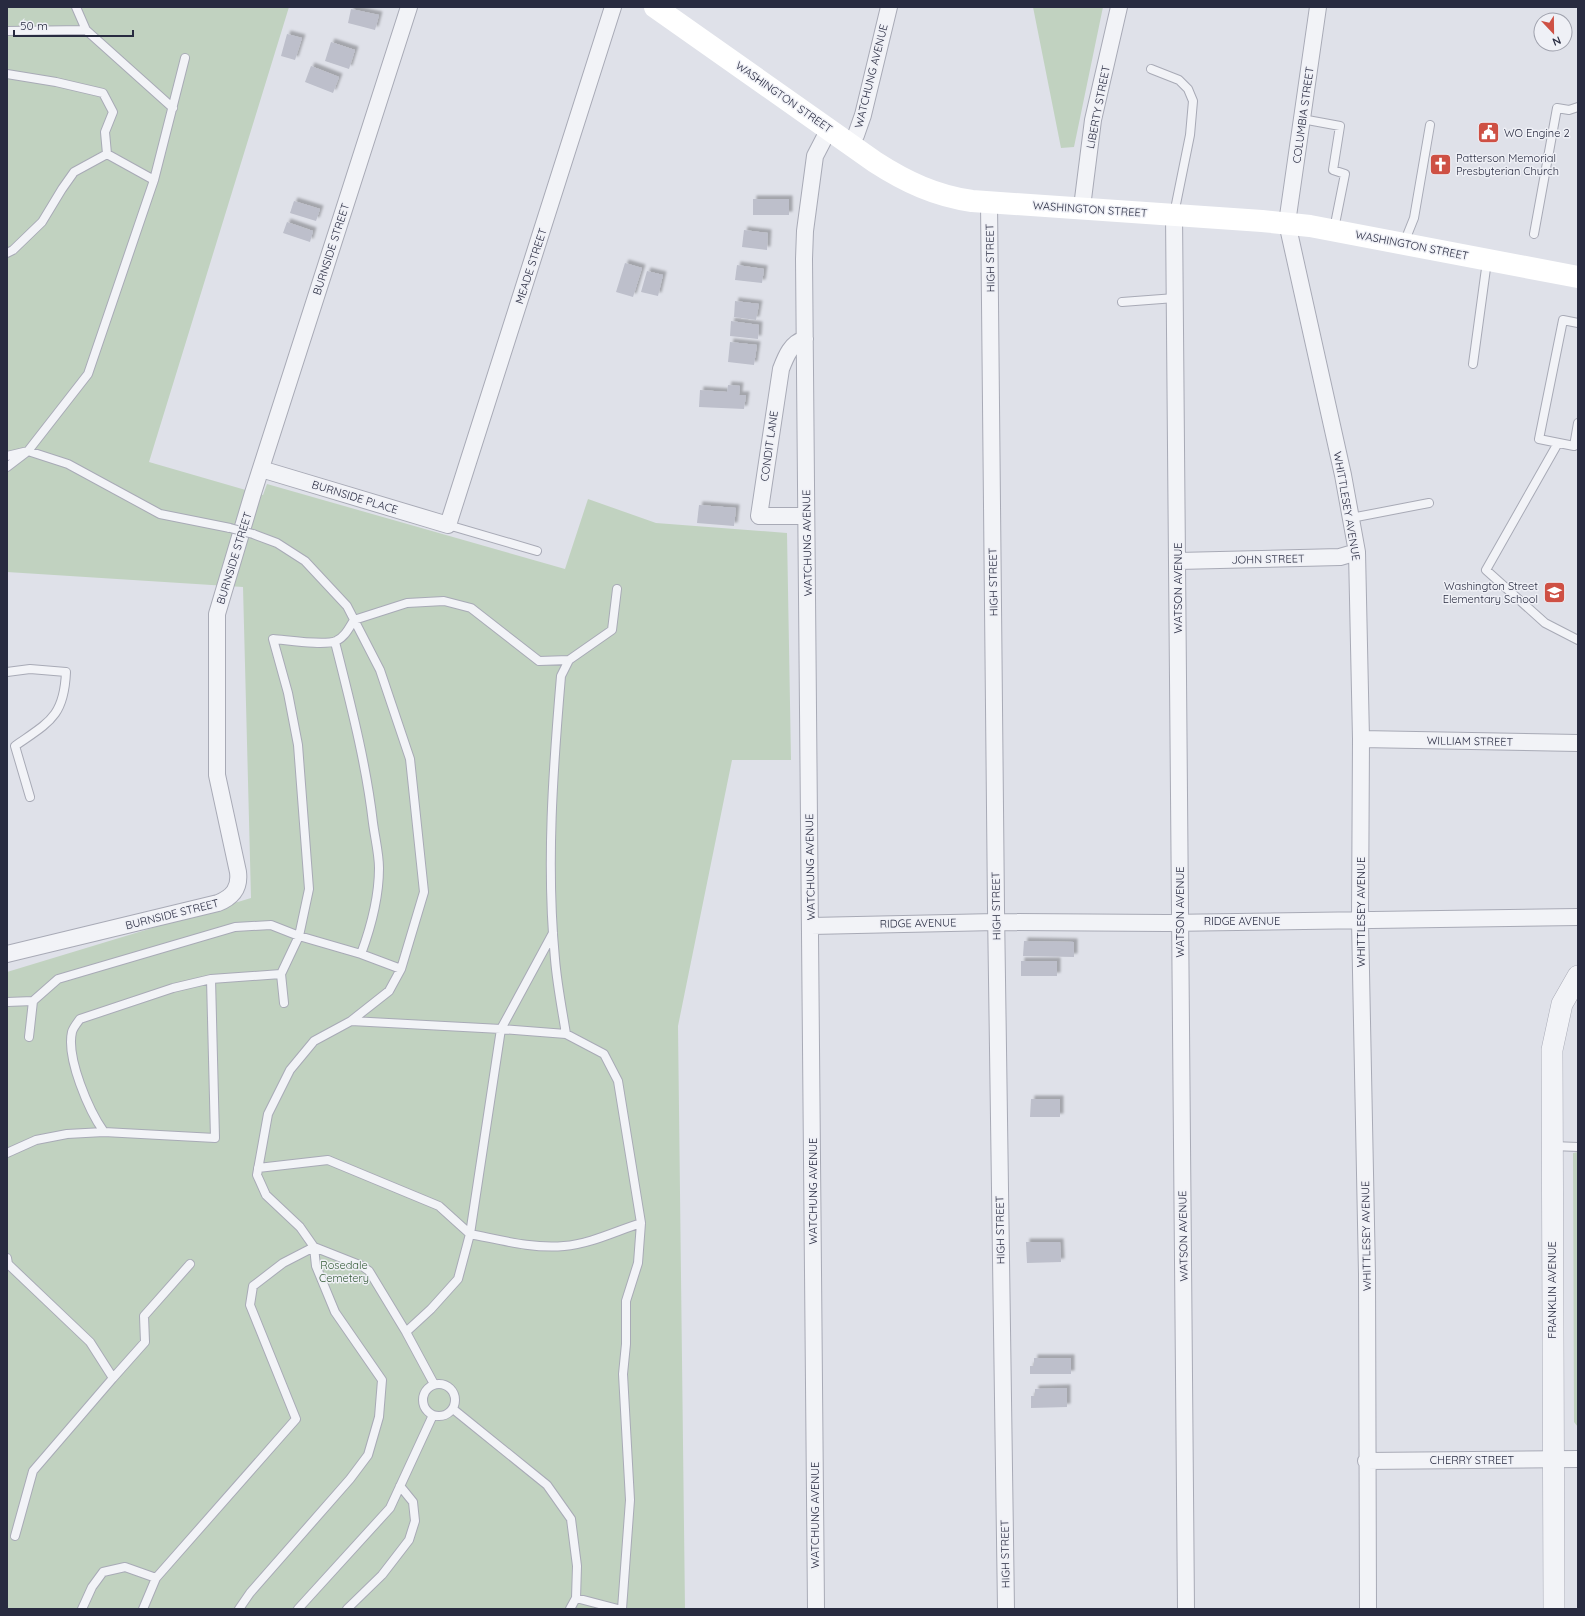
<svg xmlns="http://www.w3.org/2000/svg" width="1585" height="1616" font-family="Quicksand,sans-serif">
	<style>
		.green { fill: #c1d2c0 }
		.building { fill: #bdbfcb; filter: url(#shadow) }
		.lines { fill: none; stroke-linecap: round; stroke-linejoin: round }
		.service-casing { stroke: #a8aab6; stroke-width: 10 }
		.minor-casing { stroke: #a8aab6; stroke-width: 18 }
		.tertiary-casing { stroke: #a8aab6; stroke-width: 22 }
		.service { stroke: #f2f3f7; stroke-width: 8 }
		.minor { stroke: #f2f3f7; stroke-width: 16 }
		.tertiary { stroke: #f2f3f7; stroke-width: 21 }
		.secondary { stroke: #fff; stroke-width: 22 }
		.service-bridge-casing { stroke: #a8aab6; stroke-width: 10; stroke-linecap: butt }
		.service-bridge { stroke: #f2f3f7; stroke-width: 8 }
		.labels { text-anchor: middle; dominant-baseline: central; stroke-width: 3; stroke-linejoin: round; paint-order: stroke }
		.street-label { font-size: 11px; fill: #282b40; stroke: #eff0f6 }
		.poi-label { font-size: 11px; fill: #282b40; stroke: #eff0f6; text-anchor: start }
		.park-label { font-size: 11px; fill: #355b37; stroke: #eff0f6 }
	</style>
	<defs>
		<filter id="shadow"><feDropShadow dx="3.5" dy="-3.5" stdDeviation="1" flood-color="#0004"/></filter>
	</defs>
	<rect width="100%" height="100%" fill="#dfe1e9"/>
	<path class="green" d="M 7,7 L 289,7 L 149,462 L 263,495 L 267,484 L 565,569 L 588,499 L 656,523 L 787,533 L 791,760 L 732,760 L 678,1026 L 685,1609 L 7,1609 L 7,972 L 251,898 L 243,587 L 7,572 Z
		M 1033,7 L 1103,7 L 1074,147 L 1061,148 Z
		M 1578,1152 L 1578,1427 L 1574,1422 L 1573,1153 Z"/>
	<path class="building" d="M 351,9 L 379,15 L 375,30 L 348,23 Z
		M 287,34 L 302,38 L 295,60 L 281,56 Z
		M 331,42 L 355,50 L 349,69 L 325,61 Z
		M 311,66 L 339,77 L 333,93 L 305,82 Z
		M 753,199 L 789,199 L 789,215 L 753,215 Z
		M 294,201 L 320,209 L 316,221 L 290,213 Z
		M 287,222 L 313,231 L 310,242 L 283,233 Z
		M 744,230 L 768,233 L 767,250 L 742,247 Z
		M 625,263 L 642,268 L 633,297 L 616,292 Z
		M 737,265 L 764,269 L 762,283 L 735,280 Z
		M 647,271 L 663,275 L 658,296 L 641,292 Z
		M 735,301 L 759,304 L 756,320 L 734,317 Z
		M 731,321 L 759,325 L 758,339 L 730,336 Z
		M 730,342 L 757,345 L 754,365 L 728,362 Z
		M 728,385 L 740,386 L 739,395 L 746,395 L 744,409 L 699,407 L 700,390 L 727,392 Z
		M 699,505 L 736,508 L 734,526 L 697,523 Z
		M 1024,941 L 1074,942 L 1074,957 L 1023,956 Z
		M 1021,961 L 1057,961 L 1057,976 L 1021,976 Z
		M 1031,1099 L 1060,1099 L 1060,1117 L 1030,1117 Z
		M 1026,1242 L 1060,1242 L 1061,1262 L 1027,1263 Z
		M 1034,1358 L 1071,1358 L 1071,1374 L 1030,1374 L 1030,1366 L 1034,1366 Z
		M 1067,1388 L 1067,1407 L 1031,1408 L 1031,1396 L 1035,1396 L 1035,1389 Z"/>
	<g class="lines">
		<defs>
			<path id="service" d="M 76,7 L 86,30 L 173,108
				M 7,31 L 86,30
				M 1151,69 L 1179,80 L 1188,89 L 1193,101 L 1190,135 L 1174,214
				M 7,74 L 56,82 L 103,93 L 113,112 L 105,132 L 107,154 L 154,180
				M 1302,119 L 1340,126 L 1333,170 L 1345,174 L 1334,229
				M 1534,234 L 1557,108 L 1569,110 L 1578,107
				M 1404,243 L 1414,218 L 1430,125
				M 7,253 L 13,250 L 42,222 L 62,189 L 74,172 L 107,154
				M 1122,302 L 1175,298
				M 1578,323 L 1563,320 L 1539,439 L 1574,446 L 1578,423
				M 1473,364 L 1487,261
				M 1558,443 L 1486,570 L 1545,623 L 1578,640
				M 7,456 L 28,451 L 68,464 L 160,514 L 230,528
				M 7,467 L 28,451 L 88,374 L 154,180 L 185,58
				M 1351,518 L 1429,503
				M 448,525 L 537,551
				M 253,534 L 277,543 L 305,561 L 347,606 L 380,670 L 410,759 L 424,892 L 401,969 L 361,954 C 371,927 379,898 379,868 C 379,854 375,838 373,823 C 366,762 350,702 335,642
				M 7,672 L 30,669 L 66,672 C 64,717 49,722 15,746 L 30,797
				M 281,974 L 284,1003
				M 211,979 L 173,988 L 80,1019 C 77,1023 73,1028 72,1032 C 66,1058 89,1111 104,1132 L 215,1138 L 211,979 L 281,974 L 299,936 L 309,889 L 298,745 L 288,693 L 273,639 C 287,640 324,646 336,641 C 345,637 349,628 354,620 L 407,603 L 444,601 L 471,608 L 539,661 L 569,660
				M 7,1002 L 33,1001 L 58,979 L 235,927 L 271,925 L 299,936 L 361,954
				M 351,1021 L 389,991 L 401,969
				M 566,1034 C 562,1009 557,984 555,959 C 546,865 553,770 561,676 L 569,660 L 612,630 L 617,589
				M 29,1037 L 33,1001
				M 1553,1146 L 1578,1147
				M 7,1153 L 36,1140 L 67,1134 L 104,1132
				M 258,1168 L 328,1160 L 439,1206 L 470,1234 L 458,1279 L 431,1309 L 406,1332 L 434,1384
				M 7,1258 L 8,1264 L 90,1342 L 113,1378 L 145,1342 L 144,1316 L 190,1264
				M423 1400a16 16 0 1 1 32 0a16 16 0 1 1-32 0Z
				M 453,1409 L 547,1485 L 571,1519 L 577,1566 L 576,1598
				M 15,1536 L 33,1471 L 113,1378
				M 156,1578 L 296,1419 L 250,1305 L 253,1286 L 283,1263 L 314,1247 L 362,1266 L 369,1271 L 406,1332
				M 82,1609 L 92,1587 L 103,1572 L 125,1567 L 156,1578 L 143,1609
				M 239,1609 L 250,1593 L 350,1479 L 368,1455 L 379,1417 L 382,1380 L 335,1312 L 316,1266 L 314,1247 L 300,1227 L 266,1195 L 257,1175 L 268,1114 L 290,1070 L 314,1041 L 351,1021 L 501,1029 L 553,933
				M 298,1609 L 390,1508 L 433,1415
				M 347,1609 L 382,1575 L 409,1540 L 415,1521 L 413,1502 L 400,1486
				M 570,1609 L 576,1598 L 618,1609
				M 622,1609 L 630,1500 L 623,1374 L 626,1344 L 626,1301 L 638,1263 L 641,1223 L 618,1081 L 604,1054 L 566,1034 L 501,1029 L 470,1234 C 501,1240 533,1249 564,1246 C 590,1244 616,1231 641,1223"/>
			<path id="minor" d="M 1318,7 L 1287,223 L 1343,475 L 1357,552 L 1361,739 L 1360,921 L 1367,1274 L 1368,1609
				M 850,144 L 856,135 L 863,115 L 889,7
				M 989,202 L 996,909 L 1006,1609
				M 1082,207 L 1093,120 L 1119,7
				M 1174,214 L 1186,1609
				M 805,339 C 791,343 786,356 781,369 L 759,516 L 806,516
				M 261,469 L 448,525 L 613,7
				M 1178,561 L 1340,557 L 1357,552
				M 1361,739 L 1578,743
				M 811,926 L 996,922 L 1166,923 L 1578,917
				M 7,954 L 218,903 C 233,897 240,888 238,872 L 217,775 L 217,614 L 253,493 L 409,7
				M 1366,1461 L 1578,1459
				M 816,1609 L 804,259 L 805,231 L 815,156 L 829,129"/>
			<path id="tertiary" d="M 1554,1609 L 1552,1050 L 1562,1004 L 1578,976"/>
		</defs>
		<use href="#service" class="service-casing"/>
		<use href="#minor" class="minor-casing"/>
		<use href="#tertiary" class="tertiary-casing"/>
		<use href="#service" class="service"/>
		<use href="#minor" class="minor"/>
		<use href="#tertiary" class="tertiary"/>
		<path class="secondary" d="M 655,7 L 875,162 C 906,182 936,196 972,201 L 1262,221 L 1310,226 L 1578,277"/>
		<defs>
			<path id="service-bridge" d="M 230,528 L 253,534"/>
		</defs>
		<use href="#service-bridge" class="service-bridge-casing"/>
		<use href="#service-bridge" class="service-bridge"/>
	</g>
	<defs>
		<symbol id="civic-square" viewBox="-11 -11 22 22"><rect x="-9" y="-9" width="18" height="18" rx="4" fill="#ce5044" stroke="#eff0f6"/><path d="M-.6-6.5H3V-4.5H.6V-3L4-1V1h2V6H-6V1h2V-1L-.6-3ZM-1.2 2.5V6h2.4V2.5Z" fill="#fff"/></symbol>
		<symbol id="church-square" viewBox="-11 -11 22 22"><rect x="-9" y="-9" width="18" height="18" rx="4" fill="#ce5044" stroke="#eff0f6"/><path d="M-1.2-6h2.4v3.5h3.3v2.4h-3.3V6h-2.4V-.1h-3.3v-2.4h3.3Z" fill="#fff"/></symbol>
		<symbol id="school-square" viewBox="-11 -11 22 22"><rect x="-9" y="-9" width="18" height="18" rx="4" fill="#ce5044" stroke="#eff0f6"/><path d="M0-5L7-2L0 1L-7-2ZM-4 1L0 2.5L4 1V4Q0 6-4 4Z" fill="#fff"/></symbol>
	</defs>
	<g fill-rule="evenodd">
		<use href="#civic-square" x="1476" y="120" width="25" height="25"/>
		<use href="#church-square" x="1428" y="152" width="25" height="25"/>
		<use href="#school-square" x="1542" y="580" width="25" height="25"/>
	</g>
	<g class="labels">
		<g class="street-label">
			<text transform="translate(871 76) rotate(-76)">WATCHUNG AVENUE</text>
			<text transform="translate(784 97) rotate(35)">WASHINGTON STREET</text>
			<text transform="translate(1098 107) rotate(-79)">LIBERTY STREET</text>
			<text transform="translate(1303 115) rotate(-82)">COLUMBIA STREET</text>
			<text transform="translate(1090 209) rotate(4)">WASHINGTON STREET</text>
			<text transform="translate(1412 245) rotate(11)">WASHINGTON STREET</text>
			<text transform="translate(331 249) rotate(-72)">BURNSIDE STREET</text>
			<text transform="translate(990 258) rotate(-91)">HIGH STREET</text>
			<text transform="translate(531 266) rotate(-72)">MEADE STREET</text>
			<text transform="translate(769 446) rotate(-82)">CONDIT LANE</text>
			<text transform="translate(355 497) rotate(17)">BURNSIDE PLACE</text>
			<text transform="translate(1347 506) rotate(80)">WHITTLESEY AVENUE</text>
			<text transform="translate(807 543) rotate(-91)">WATCHUNG AVENUE</text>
			<text transform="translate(234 558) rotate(-73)">BURNSIDE STREET</text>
			<text transform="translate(1268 559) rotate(-1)">JOHN STREET</text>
			<text transform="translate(993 582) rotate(-91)">HIGH STREET</text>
			<text transform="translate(1178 588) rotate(-90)">WATSON AVENUE</text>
			<text transform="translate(1470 741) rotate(1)">WILLIAM STREET</text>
			<text transform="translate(810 867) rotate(-91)">WATCHUNG AVENUE</text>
			<text transform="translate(996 906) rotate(-91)">HIGH STREET</text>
			<text transform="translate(1180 912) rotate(-90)">WATSON AVENUE</text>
			<text transform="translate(1361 912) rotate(-90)">WHITTLESEY AVENUE</text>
			<text transform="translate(172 914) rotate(-14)">BURNSIDE STREET</text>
			<text x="1242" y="921">RIDGE AVENUE</text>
			<text transform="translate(918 923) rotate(-1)">RIDGE AVENUE</text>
			<text transform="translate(813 1191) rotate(-90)">WATCHUNG AVENUE</text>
			<text transform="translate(1000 1230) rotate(-91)">HIGH STREET</text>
			<text transform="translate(1183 1236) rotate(-91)">WATSON AVENUE</text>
			<text transform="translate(1366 1236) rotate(-91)">WHITTLESEY AVENUE</text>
			<text transform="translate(1552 1290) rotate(-90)">FRANKLIN AVENUE</text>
			<text x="1472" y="1460">CHERRY STREET</text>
			<text transform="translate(815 1515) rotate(-90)">WATCHUNG AVENUE</text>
			<text transform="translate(1005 1554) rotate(-91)">HIGH STREET</text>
		</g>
		<g class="poi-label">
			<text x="1504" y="133">WO Engine 2</text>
			<text x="1456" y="158">Patterson Memorial<tspan x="1456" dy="13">Presbyterian Church</tspan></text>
			<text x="1538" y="586" text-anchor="end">Washington Street<tspan x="1538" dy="13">Elementary School</tspan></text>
		</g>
		<g class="park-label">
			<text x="344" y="1265">Rosedale<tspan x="344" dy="13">Cemetery</tspan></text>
		</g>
	</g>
	<rect width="1585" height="1616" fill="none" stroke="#282b40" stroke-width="16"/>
	<g transform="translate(1553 32) rotate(158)"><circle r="19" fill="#eff0f6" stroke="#9fa1ad"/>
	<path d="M0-3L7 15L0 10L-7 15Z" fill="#ce5044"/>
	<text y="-6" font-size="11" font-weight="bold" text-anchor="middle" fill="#282b40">N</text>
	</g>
	<path d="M14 30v6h119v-6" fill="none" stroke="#282b40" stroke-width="2"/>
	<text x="20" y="30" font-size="12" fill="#282b40" stroke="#eff0f6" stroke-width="3" paint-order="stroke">50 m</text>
</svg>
